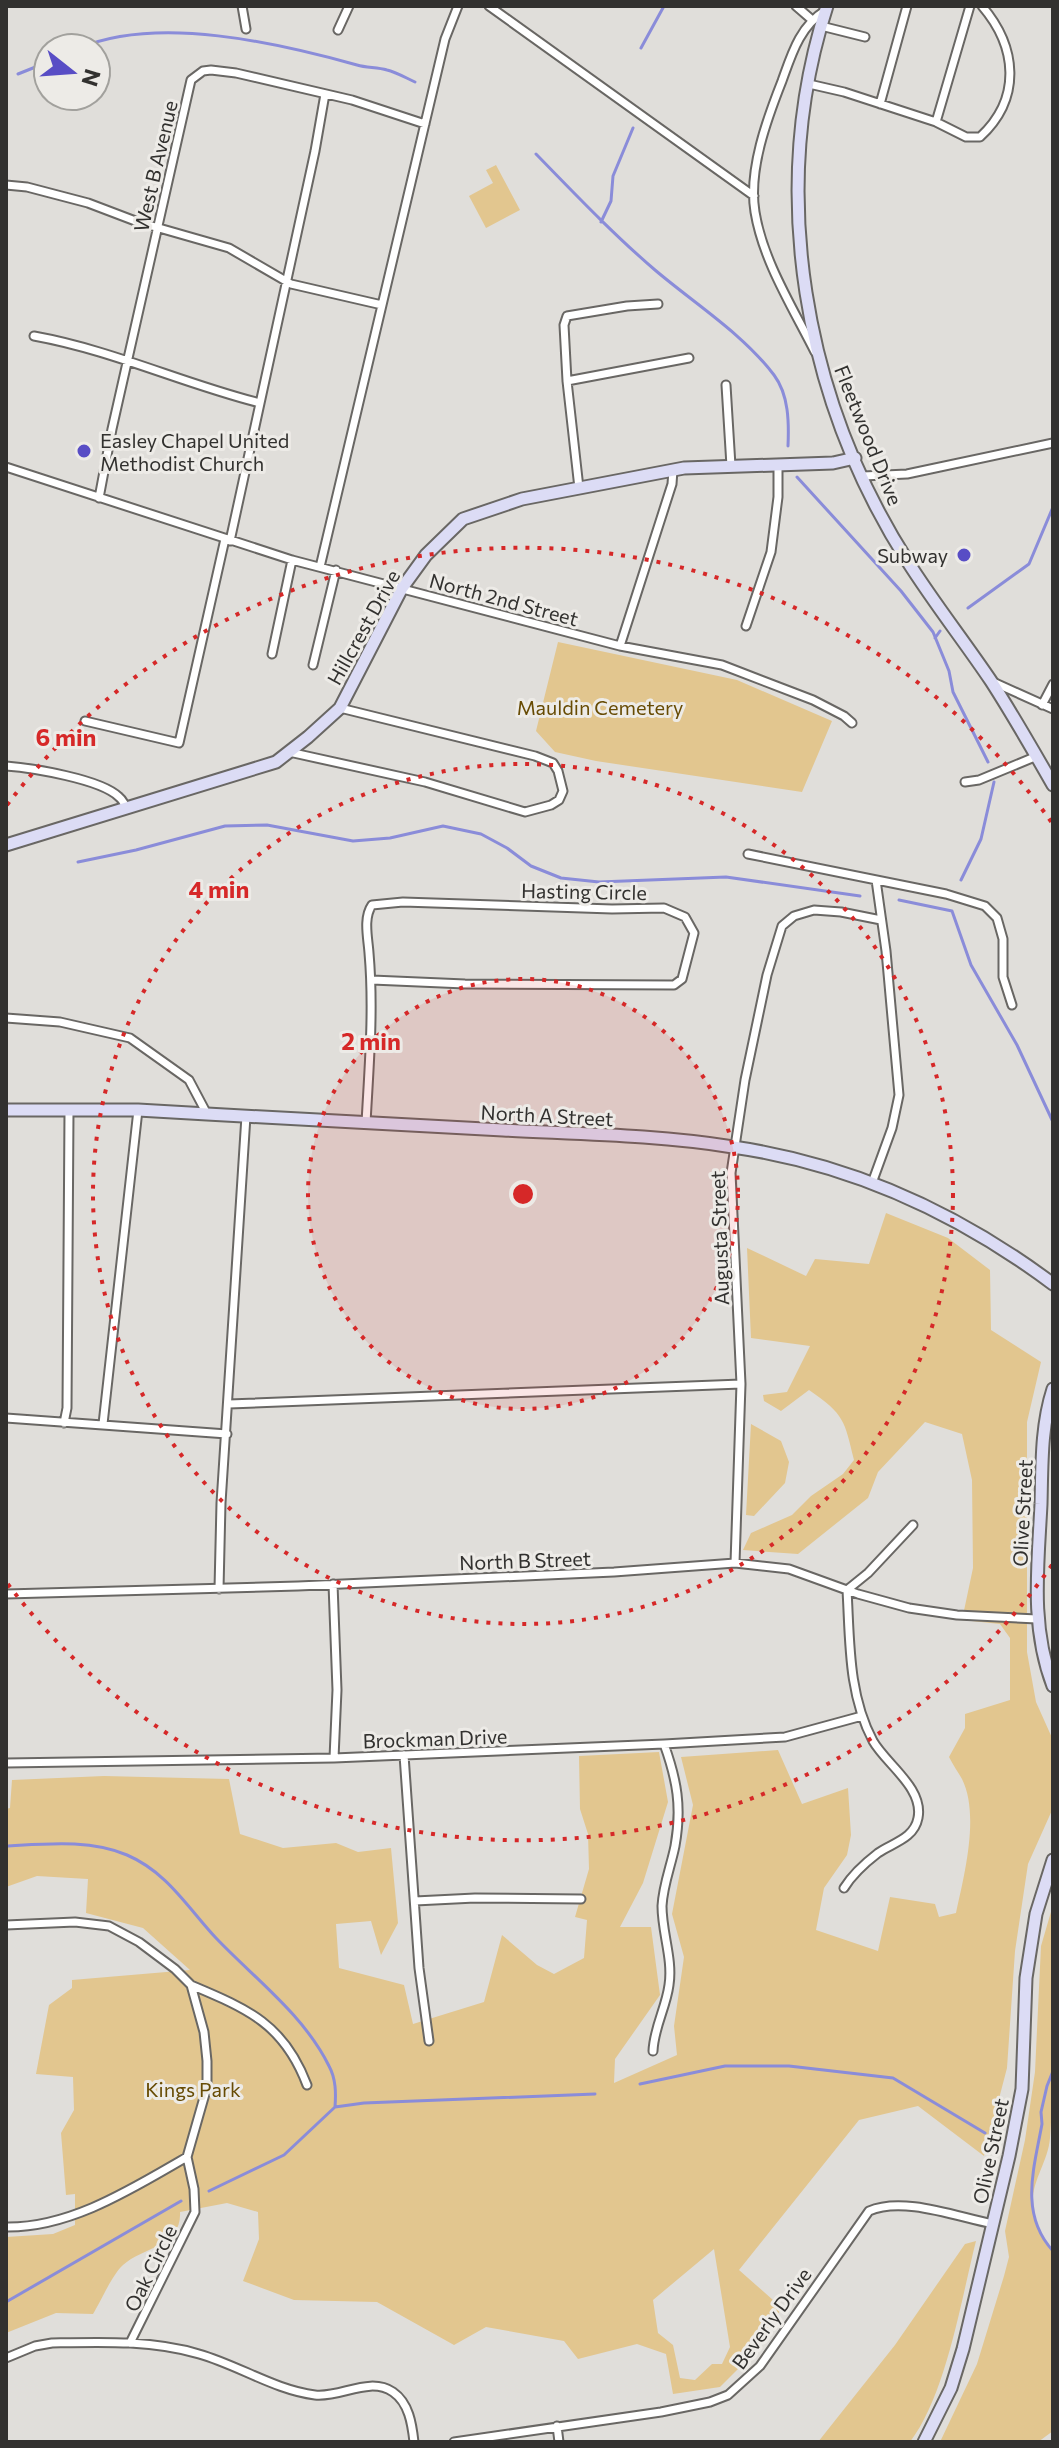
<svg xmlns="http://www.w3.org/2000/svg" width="1059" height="2448" font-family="Commissioner,sans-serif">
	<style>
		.green { fill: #e2c68f; fill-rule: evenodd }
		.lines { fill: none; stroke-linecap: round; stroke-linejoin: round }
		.stream { stroke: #8a8cd9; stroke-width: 3 }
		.street-casing { stroke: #696764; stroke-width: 11 }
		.secondary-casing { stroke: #696764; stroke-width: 15 }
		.street { stroke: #fff; stroke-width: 7 }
		.secondary { stroke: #dcdcf5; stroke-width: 11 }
		.ring { fill: none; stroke: #d62828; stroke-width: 4; stroke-dasharray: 4 8 }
		.poi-dot { fill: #584dc5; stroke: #edebe7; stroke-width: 3 }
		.labels { text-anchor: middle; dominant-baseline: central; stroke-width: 6; stroke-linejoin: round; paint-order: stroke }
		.street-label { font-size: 20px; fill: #32312f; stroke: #edebe7 }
		.poi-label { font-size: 20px; fill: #32312f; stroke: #edebe7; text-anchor: start }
		.park-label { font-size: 20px; fill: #674b04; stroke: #edebe7 }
		.centre { fill: #d62828; stroke: #edebe7; stroke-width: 4 }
		.ring-label { font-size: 24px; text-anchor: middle; font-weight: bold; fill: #d62828; stroke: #edebe7; stroke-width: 6; stroke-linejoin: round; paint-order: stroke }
	</style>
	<rect width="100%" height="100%" fill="#e0deda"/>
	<path class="green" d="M 496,165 L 520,210 L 486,228 L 469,196 L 493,183 L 486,170 Z
		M 558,642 L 737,680 L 832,721 L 802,792 L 596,761 L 555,752 L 536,731 Z
		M 886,1213 L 948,1238 L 990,1270 L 991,1330 L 1041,1362 L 1027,1422 L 1027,1652 L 1036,1702 L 1053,1740 L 1053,1808 L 1028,1864 L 1015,1951 L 1007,2068 L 984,2156 L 918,2106 L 859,2120 L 739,2270 L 782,2308 L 742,2365 L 720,2387 L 673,2394 L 666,2354 L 637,2344 L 578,2359 L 564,2341 L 486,2327 L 454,2345 L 377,2302 L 294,2300 L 243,2281 L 259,2239 L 258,2212 L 227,2203 L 180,2212 C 182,2246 143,2247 123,2265 C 112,2275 101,2301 93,2314 L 56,2313 L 6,2333 L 6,2237 L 53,2234 L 75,2225 L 75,2194 L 66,2195 L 61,2133 L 74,2110 L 73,2077 L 36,2074 L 49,2005 L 72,1988 L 72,1980 L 190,1970 L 143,1928 L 86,1913 L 88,1879 L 37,1876 L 6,1887 L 6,1809 L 10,1808 L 12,1780 L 104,1776 L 229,1779 L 240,1834 L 283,1848 L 336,1843 L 358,1852 L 391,1848 L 398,1923 L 381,1955 L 371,1921 L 336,1924 L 339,1968 L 404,1985 L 413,2024 L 484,2002 L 502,1935 L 537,1965 L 554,1974 L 584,1958 L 587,1920 L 575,1917 L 589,1869 L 588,1834 L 580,1809 L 579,1756 L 659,1752 L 668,1802 L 643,1883 L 620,1927 L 651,1927 L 660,1995 L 615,2059 L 614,2083 L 677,2055 L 674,2026 L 684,1957 L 672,1914 L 693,1805 L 681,1757 L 778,1750 L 802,1804 L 848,1788 L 851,1835 L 847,1855 L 824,1888 L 816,1930 L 878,1951 L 890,1897 L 935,1904 L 939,1917 L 956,1913 C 964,1876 980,1815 962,1779 C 958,1772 953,1765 949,1757 L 965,1728 L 965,1714 L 1010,1700 L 1010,1638 L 1000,1624 L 962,1620 L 973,1568 L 972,1480 L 962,1434 L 925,1422 L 878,1472 L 868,1498 L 798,1554 L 743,1550 L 751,1533 L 792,1515 L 811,1496 L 843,1474 L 854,1460 C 844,1420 845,1415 809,1390 L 781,1411 L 764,1401 L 763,1395 L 787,1392 L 810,1346 L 751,1338 L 747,1248 L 806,1276 L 815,1259 L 869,1264 ZM 714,2249 L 730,2347 L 722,2364 L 712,2364 L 695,2380 L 680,2378 L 673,2345 L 658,2333 L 653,2300 Z
		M 751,1424 L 781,1441 L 789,1462 L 785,1483 L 754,1516 L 746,1515 Z
		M 1053,1905 C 1053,1982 1056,2060 1050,2138 C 1048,2163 1030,2182 1033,2208 C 1034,2223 1040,2235 1048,2247 L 1053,2248 L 1053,2431 L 1038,2442 L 940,2442 L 977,2364 L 1004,2276 L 1009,2257 L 1005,2231 L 1025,2140 L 1035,2072 L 1041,1946 Z
		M 976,2241 C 961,2300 946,2395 910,2442 L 818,2442 L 895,2345 L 965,2244 Z"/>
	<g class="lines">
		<path class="stream" d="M 80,48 C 158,15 278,43 357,65 C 367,68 377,67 387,70 C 396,72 406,78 415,82
			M 641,48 L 664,6
			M 18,74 L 48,62
			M 536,154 C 575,194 613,234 655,270 C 695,304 742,333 774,375 C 789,395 789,423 788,446
			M 601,222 L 611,201 L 613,176 L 633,128
			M 797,477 L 901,591 L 933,632 L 949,671 L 953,692 L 988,762
			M 968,608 L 1029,564 L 1053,507
			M 935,638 L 940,631
			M 78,862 L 136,850 L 225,826 L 267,825 L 353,841 L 390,838 L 443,826 L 481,834 L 507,848 L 531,866 L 561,878 L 599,882 L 726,877 L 860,896
			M 961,880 L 981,839 L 994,782
			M 899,900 L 952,911 L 971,965 L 1017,1045 L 1053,1122
			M 6,1846 C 45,1844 90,1839 127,1855 C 167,1872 188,1908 216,1938 C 254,1978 304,2015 329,2066 C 336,2079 336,2093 335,2107
			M 1053,2071 L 1047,2086 L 1041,2112 L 1042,2124 C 1034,2168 1019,2214 1053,2251
			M 640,2084 L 725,2066 L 789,2066 L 893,2078 L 985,2133
			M 209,2191 L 284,2155 L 335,2107 L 364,2103 L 595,2094
			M 6,2302 L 181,2201"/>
		<defs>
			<path id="street" d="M 242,6 L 246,29
				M 489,6 L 754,196
				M 796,6 L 811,19
				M 821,26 L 865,37
				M 338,30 L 349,6
				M 809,84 L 844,92 L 936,122 L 970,6
				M 880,104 L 907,6
				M 936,122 L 966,137 L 980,137 C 1022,98 1017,47 982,6
				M 6,185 L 27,187 L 88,203 L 138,222 L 229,248 L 291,284 L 382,305
				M 34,336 C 112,350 184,384 260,403
				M 815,352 C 793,308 763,261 755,212 C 748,170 767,119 782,81 C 792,53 800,26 826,10
				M 567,381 L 689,358
				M 726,385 L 731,466
				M 6,467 L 292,560 L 620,646 L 722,665 L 813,700 L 844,716 L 852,723
				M 863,476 L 907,474 L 1053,443
				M 579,488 L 567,381 L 564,325 L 567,316 L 627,306 L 658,304
				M 99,498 L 112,429 L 191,80 L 203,71 L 211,70 L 236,73 L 352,100 L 425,124
				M 230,541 L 315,151 L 325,94
				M 320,567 L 445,39 L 458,6
				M 746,626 L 771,552 L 778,497 L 778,464
				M 620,646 L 672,484 L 673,470
				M 272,654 L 292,560
				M 313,665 L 336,570
				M 993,682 L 1053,709
				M 1042,705 L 1053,684
				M 85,721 L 179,743 L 225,539
				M 289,752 L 425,782 L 525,812 L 551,805 L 559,800 L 563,791 L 558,771 L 553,763 L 535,756 L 340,708
				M 6,766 C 32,768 101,779 119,797 C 123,800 124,804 127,808
				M 965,782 L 979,780 L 1037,756
				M 748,854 L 946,894 L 985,906 L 997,918 L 1003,939 L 1003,977 L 1012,1005
				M 6,1018 L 60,1022 L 130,1038 L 189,1080 L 207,1114
				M 366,1123 C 369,1067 374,1010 369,953 C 368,938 363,918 372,905 L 403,902 L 612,909 L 664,908 L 685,917 L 694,933 L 682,979 L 674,985 L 465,984 L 372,980
				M 872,1183 L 892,1128 L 899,1095 L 886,951 L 876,880
				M 229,1404 L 741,1384
				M 6,1418 L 227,1434
				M 64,1423 L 67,1408 L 69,1112
				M 103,1424 L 138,1110
				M 735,1563 L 741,1384 L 731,1173 L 745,1080 L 767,975 L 782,926 L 794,916 L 814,910 L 841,912 L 881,920
				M 333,1584 L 337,1690 L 334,1758
				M 219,1589 L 221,1503 L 246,1116
				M 6,1594 L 298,1586 L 614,1572 L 735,1563 L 789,1569 L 858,1594 L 909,1608 L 957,1615 L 1037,1619
				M 404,1755 L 419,1968 L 429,2041
				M 6,1763 L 334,1758 L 664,1744 L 785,1737 L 862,1716
				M 844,1888 C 852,1875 865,1863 878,1853 C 892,1843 914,1839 918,1818 C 924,1788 886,1764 873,1741 C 848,1694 850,1641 847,1590 L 868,1573 L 913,1525
				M 415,1901 L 475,1898 L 581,1899
				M 6,1925 L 75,1922 L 109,1926 L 139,1942 L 175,1969 L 191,1985 L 204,2032 L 207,2061 L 207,2087 L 187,2157 L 194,2189 L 195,2212 L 130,2343
				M 191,1985 C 248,2009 284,2024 307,2085
				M 653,2051 C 654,2027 666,2008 669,1985 C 673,1959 662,1933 662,1906 C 663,1885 671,1866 675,1846 C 682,1807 677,1780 664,1744
				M 6,2227 C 71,2228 133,2188 187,2157
				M 6,2358 L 35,2346 L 52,2343 C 101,2342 152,2340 199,2354 C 238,2365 275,2390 315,2395 C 341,2398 369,2376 393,2392 C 409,2403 412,2424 414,2442
				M 557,2426 L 559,2442
				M 454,2442 L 661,2412 L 710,2402 L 728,2395 L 760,2366 L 869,2211 C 903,2196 957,2217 993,2224"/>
			<path id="secondary" d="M 827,6 C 767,192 804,399 908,562 C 934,603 964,641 991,681 C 1013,715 1033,750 1053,785
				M 6,845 L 276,762 L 308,737 L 340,708 L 402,588 L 426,555 L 463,519 L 522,499 L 684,468 L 833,463 L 855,458
				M 6,1110 L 138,1110 L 207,1114 C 306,1119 404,1125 503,1130 C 580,1134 658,1135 733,1147 C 851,1164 958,1213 1053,1284
				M 1053,1389 C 1041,1426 1042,1465 1041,1504 C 1038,1566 1030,1626 1053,1686
				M 924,2442 L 951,2388 L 963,2349 L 1009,2156 L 1022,2089 L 1026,1978 L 1036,1914 L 1053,1860"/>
		</defs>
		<use href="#street" class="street-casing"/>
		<use href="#secondary" class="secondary-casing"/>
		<use href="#street" class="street"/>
		<use href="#secondary" class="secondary"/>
	</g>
	<circle cx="523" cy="1194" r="215" fill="#d62828" fill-opacity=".12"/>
	<g class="ring">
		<circle cx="523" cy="1194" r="215"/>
		<circle cx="523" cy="1194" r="430"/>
		<path d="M1052 1565A646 646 0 0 1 7 1583M7 805A646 646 0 0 1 1052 823"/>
	</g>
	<g class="poi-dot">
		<circle cx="84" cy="451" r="8"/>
		<circle cx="964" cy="555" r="8"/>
	</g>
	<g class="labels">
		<g class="street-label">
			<text transform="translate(155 166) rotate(-77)">West B Avenue</text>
			<text transform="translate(869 435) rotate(68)">Fleetwood Drive</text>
			<text transform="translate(504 599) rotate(15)">North 2nd Street</text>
			<text transform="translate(363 627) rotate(-61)">Hillcrest Drive</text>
			<text transform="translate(584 891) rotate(1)">Hasting Circle</text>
			<text transform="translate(547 1115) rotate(3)">North A Street</text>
			<text transform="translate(719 1238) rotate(-92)">Augusta Street</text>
			<text transform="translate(1022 1513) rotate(-87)">Olive Street</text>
			<text transform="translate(525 1560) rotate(-2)">North B Street</text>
			<text transform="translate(435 1738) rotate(-2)">Brockman Drive</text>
			<text transform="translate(990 2151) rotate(-78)">Olive Street</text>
			<text transform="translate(150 2268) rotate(-64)">Oak Circle</text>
			<text transform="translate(771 2318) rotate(-54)">Beverly Drive</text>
		</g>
		<g class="poi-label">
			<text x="100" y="440">Easley Chapel United<tspan x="100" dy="23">Methodist Church</tspan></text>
			<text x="948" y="555" text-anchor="end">Subway</text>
		</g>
		<g class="park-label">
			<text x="600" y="707">Mauldin Cemetery</text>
			<text x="193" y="2089">Kings Park</text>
		</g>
	</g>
	<circle cx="523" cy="1194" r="12" class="centre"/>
	<g class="ring-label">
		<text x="66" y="746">6 min</text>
		<text x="219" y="898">4 min</text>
		<text x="371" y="1050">2 min</text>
	</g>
	<rect width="1059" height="2448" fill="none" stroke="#32312f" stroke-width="16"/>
	<g transform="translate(72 72) rotate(107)"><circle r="38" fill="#edebe7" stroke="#a2a19d" stroke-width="2"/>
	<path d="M0-6L14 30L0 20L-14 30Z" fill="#584dc5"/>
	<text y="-12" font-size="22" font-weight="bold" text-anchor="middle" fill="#32312f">N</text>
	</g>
</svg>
